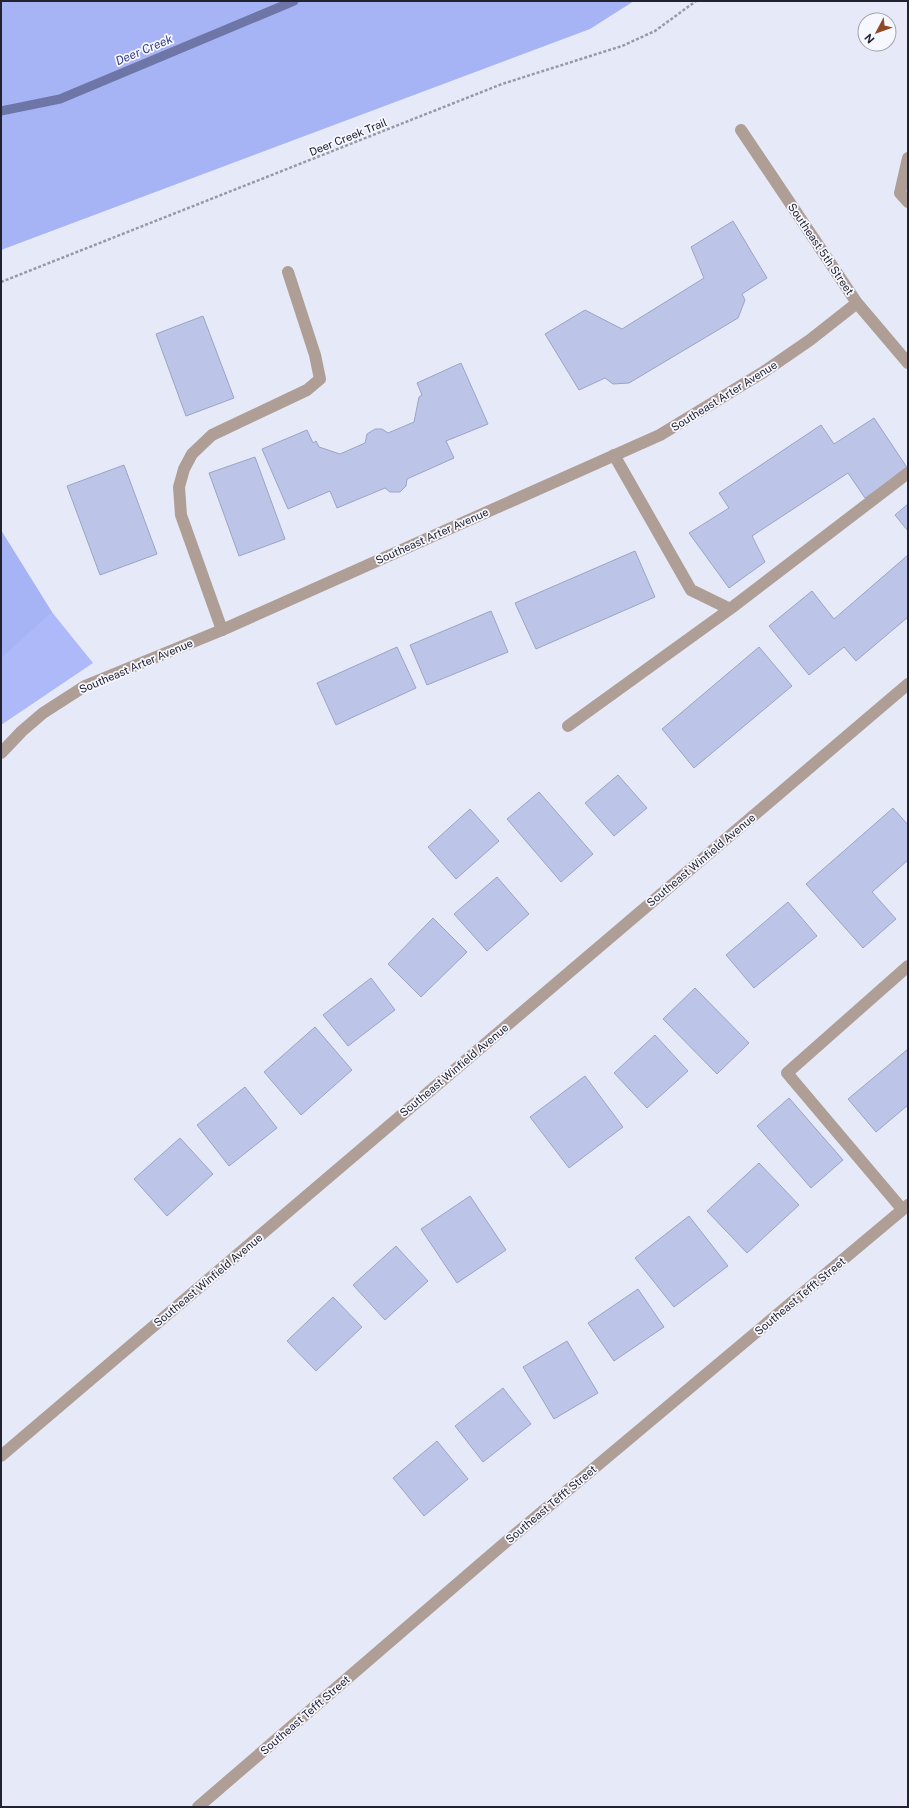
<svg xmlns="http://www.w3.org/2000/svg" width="909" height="1808" font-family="'Public Sans',sans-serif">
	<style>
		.green { fill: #adb9f8 }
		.forest { fill: #a6b3f5 }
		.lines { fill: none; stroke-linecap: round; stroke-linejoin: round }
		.stream { stroke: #6d76a6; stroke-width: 9 }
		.building { fill: #bcc4e7; stroke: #9ca4c6 }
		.path { stroke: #9699a6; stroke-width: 2.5; stroke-dasharray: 3 2; stroke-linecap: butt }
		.lane { stroke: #ae9e96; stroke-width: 12 }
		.street { stroke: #ae9e96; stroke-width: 12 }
		.labels { text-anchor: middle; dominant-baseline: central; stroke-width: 3.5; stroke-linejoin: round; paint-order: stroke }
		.street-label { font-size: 11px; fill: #212330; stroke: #f6f7ff }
		.water-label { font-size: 12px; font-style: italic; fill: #3a428e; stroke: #f6f7ff }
	</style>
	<rect width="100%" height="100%" fill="#e6eaf8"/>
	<path class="green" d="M 1,549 L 93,663 L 1,725 Z"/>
	<path class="forest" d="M 1,1 L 634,1 L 590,29 L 1,250 Z
		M 1,530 L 52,612 L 1,658 Z"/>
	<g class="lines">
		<path class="stream" d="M 1,111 L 60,99 L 294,1"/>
	</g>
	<path class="building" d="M 733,221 L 767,278 L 742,294 L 745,300 L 738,318 L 629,383 L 613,384 L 605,378 L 579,390 L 545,334 L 585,310 L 622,329 L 704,278 L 691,247 Z
		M 203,316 L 234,398 L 186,416 L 156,334 Z
		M 461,363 L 488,424 L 446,441 L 454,458 L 407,479 L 406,486 L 400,492 L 390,492 L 385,488 L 337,508 L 330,491 L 288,509 L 262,449 L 307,430 L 313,443 L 316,441 L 319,447 L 340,454 L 365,443 L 367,434 L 375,429 L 382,429 L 388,433 L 414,422 L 419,397 L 422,395 L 417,383 Z
		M 874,418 L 908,469 L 865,498 L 848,473 L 752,536 L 765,562 L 729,588 L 689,533 L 729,508 L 719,493 L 821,425 L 834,444 Z
		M 255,457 L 285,539 L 239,556 L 209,473 Z
		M 124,465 L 157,554 L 100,575 L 67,486 Z
		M 908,504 L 908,531 L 895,515 Z
		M 635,551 L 655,597 L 536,649 L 515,603 Z
		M 908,555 L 908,617 L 856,661 L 844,647 L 809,675 L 769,626 L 812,591 L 834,619 Z
		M 491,611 L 508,652 L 427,685 L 410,645 Z
		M 397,647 L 416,688 L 336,725 L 317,683 Z
		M 759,647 L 792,686 L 694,768 L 662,729 Z
		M 618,775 L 647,808 L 614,836 L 585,803 Z
		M 539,792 L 593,854 L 561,882 L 507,819 Z
		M 893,808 L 908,825 L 908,860 L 872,892 L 896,919 L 863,948 L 806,884 Z
		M 470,809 L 499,841 L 456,879 L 428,847 Z
		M 497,877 L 529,914 L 487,951 L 454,914 Z
		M 788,902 L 817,936 L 754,988 L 726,955 Z
		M 433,918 L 467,952 L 421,997 L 388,964 Z
		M 371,978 L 395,1010 L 348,1046 L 323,1015 Z
		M 695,988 L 749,1043 L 717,1074 L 663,1019 Z
		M 315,1027 L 352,1070 L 301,1115 L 264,1072 Z
		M 655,1035 L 688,1071 L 647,1108 L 614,1073 Z
		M 908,1049 L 908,1105 L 876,1132 L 848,1099 Z
		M 585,1076 L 623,1127 L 569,1168 L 530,1117 Z
		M 245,1087 L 277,1128 L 229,1166 L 197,1125 Z
		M 789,1098 L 843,1160 L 811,1188 L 757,1126 Z
		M 180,1138 L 213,1174 L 167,1216 L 134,1179 Z
		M 759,1163 L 799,1205 L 747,1253 L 707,1211 Z
		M 470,1196 L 506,1250 L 457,1283 L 421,1229 Z
		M 689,1216 L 728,1266 L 674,1307 L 635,1258 Z
		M 396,1246 L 428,1281 L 385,1320 L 353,1285 Z
		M 638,1289 L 664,1327 L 614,1361 L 588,1323 Z
		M 333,1297 L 362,1327 L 316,1371 L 287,1341 Z
		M 567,1341 L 598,1393 L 554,1419 L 523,1367 Z
		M 503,1388 L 531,1424 L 483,1462 L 455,1426 Z
		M 437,1441 L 468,1479 L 424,1516 L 393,1478 Z"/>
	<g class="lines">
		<path class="path" d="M 1,282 L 502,84 L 622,46 L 655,31 L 696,1"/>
		<path class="lane" d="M 908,158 L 900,193 L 908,202
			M 614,455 L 691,590 L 730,609 L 908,473
			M 222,630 L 181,515 L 179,487 L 184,469 L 192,454 L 212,435 L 307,390 L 320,379 L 315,355 L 288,272
			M 568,726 L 730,609
			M 902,1209 L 787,1073 L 908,966"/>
		<path class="street" d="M 741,130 L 857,303 L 908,363
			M 1,753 L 22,731 L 43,713 L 85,686 L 222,630 L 660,435 L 762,373 L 810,340 L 857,303
			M 1,1456 L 908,684
			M 198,1807 L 500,1547 L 908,1205"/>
	</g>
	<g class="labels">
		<g class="street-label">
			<text transform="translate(348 137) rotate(-22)">Deer Creek Trail</text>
			<text transform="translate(821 249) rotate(56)">Southeast 5th Street</text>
			<text transform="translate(724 396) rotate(-32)">Southeast Arter Avenue</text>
			<text transform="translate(432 536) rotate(-24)">Southeast Arter Avenue</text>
			<text transform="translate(136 666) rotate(-23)">Southeast Arter Avenue</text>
			<text transform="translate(701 860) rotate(-40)">Southeast Winfield Avenue</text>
			<text transform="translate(454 1070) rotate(-40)">Southeast Winfield Avenue</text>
			<text transform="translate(208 1280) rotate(-40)">Southeast Winfield Avenue</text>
			<text transform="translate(800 1296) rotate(-40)">Southeast Tefft Street</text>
			<text transform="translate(551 1504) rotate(-40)">Southeast Tefft Street</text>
			<text transform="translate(305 1715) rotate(-41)">Southeast Tefft Street</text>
		</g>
		<g class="water-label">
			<text transform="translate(144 50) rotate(-23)">Deer Creek</text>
		</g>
	</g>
	<rect width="909" height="1808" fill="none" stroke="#212330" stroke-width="4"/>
	<g transform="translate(877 32) rotate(229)"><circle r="19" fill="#f6f7ff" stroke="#a1a2ac"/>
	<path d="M0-3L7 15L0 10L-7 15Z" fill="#904924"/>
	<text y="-6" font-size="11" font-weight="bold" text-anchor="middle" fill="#212330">N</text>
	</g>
</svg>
